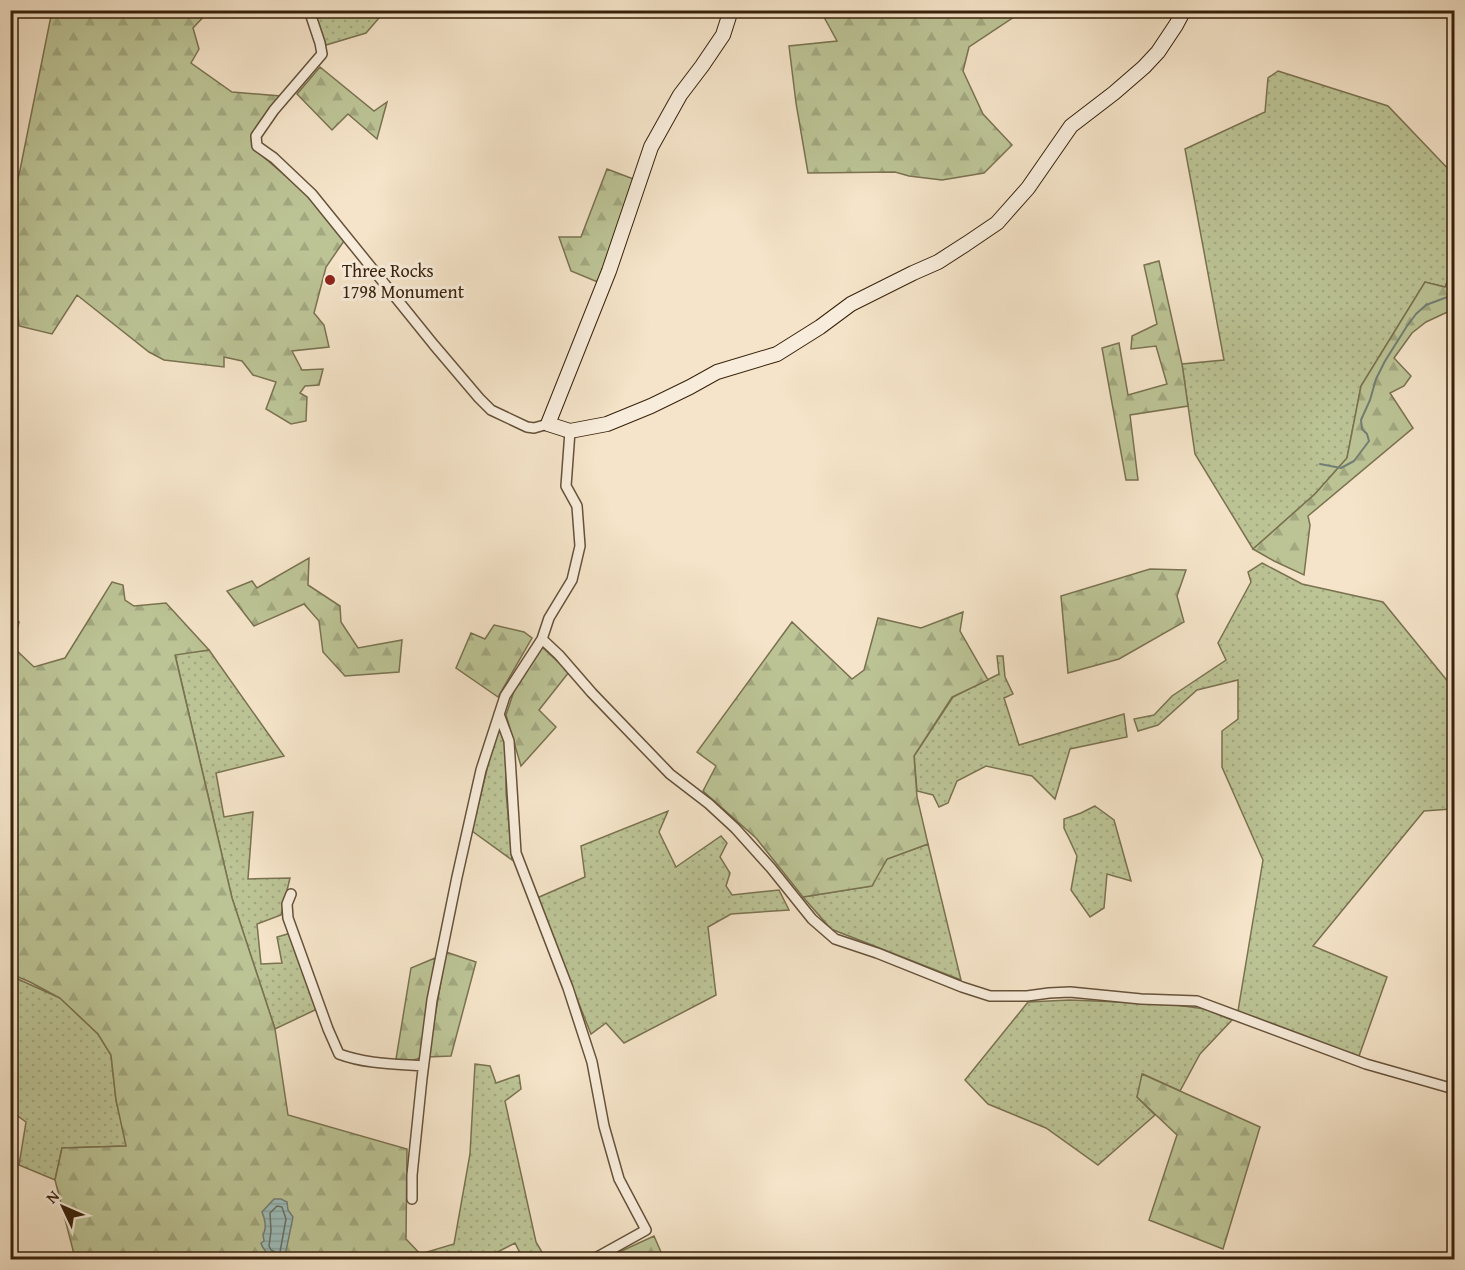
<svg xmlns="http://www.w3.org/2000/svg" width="1465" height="1270" font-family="'Gentium Book Plus',serif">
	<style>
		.grass { fill: url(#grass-dots); stroke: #7a7250; stroke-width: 1.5 }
		.forest { fill: url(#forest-firs); stroke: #7a7250; stroke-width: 1.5 }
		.water { fill: url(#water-rules); stroke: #747f75; stroke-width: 1.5 }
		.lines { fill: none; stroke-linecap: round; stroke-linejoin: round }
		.shore { stroke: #6a7063; stroke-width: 1.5 }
		.stream { stroke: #747f75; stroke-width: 2 }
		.street-casing { stroke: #66523a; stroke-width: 12 }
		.secondary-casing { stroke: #37210a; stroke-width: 16 }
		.street { stroke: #f8eddc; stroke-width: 9 }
		.secondary { stroke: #f8eddc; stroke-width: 14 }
		.poi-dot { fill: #8f2418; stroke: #f8eddc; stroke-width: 2 }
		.labels { text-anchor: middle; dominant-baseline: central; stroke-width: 6; stroke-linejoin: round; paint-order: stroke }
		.poi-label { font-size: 18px; fill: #37210a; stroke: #f8eddc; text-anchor: start }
	</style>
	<defs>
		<pattern id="grass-dots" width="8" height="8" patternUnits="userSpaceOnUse" patternTransform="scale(1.5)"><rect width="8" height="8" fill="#bcc496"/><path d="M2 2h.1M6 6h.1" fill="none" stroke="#a2a880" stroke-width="1.8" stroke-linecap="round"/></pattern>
		<pattern id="forest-firs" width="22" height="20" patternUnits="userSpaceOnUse" patternTransform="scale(1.5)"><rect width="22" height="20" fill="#bcc496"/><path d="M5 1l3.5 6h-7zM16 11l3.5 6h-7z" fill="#a2a880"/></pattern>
		<pattern id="water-rules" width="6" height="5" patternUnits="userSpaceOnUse" patternTransform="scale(1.5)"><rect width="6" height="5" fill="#9dbebc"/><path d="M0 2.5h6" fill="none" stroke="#88a3a0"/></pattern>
	</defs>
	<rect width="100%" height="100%" fill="#f5e4c9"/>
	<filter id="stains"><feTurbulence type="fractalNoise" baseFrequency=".00333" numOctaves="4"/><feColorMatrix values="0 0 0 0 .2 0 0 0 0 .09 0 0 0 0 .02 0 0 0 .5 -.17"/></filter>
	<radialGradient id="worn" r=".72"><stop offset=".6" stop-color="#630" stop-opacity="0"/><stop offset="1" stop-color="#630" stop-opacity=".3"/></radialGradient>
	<path class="grass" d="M 314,11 L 314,10 L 385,11 L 366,33 L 326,45 Z
		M 1278,71 L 1388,106 L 1454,175 L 1454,266 L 1445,287 L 1425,282 L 1361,386 L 1347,458 L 1315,494 L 1253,549 L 1195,454 L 1182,364 L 1224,360 L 1185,149 L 1265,112 L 1268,78 Z
		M 1262,563 L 1302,584 L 1383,602 L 1454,689 L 1454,735 L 1448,743 L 1454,748 L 1454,806 L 1451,809 L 1424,811 L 1313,946 L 1387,977 L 1359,1056 L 1309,1041 L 1238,1011 L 1263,860 L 1222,767 L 1222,731 L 1238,719 L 1238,680 L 1197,690 L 1158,725 L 1138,731 L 1134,719 L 1154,715 L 1172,696 L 1226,660 L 1218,643 L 1251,582 L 1248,572 Z
		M 209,650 L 284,756 L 216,773 L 224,817 L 253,812 L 248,879 L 290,878 L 281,915 L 257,924 L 261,964 L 282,963 L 277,937 L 291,933 L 317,1009 L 275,1029 L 232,898 L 175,654 Z
		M 997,656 L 1003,656 L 1005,677 L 1013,694 L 1004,698 L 1019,745 L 1124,714 L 1127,737 L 1070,749 L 1055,799 L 1032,776 L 986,766 L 957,781 L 948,803 L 939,807 L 933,795 L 917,791 L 914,756 L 953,697 L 999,674 Z
		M 499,726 L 506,744 L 506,792 L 512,860 L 472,831 L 488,765 Z
		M 1095,806 L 1114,820 L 1131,881 L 1107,874 L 1104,908 L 1090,917 L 1071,890 L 1077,856 L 1064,828 L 1064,819 L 1081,813 Z
		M 668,811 L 659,832 L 676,867 L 721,836 L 727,843 L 720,857 L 730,873 L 726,886 L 732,895 L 779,890 L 789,910 L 731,914 L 708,927 L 716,995 L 624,1043 L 606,1023 L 591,1034 L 537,898 L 585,877 L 581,846 Z
		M 928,844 L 961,980 L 831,929 L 803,897 L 871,886 L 887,859 Z
		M 11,976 L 60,998 L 98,1034 L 111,1055 L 116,1100 L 127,1146 L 62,1148 L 55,1180 L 19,1165 L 26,1122 L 11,1111 Z
		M 1070,1000 L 1169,1004 L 1205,1009 L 1232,1020 L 1200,1054 L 1180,1091 L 1143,1074 L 1137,1097 L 1155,1115 L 1098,1165 L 1046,1128 L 988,1104 L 965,1080 L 1028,1002 Z
		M 475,1064 L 490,1066 L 496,1083 L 519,1075 L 521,1089 L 505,1101 L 536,1242 L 546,1259 L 523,1259 L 515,1243 L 484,1259 L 425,1259 L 420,1254 L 454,1244 L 470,1154 Z"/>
	<path class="forest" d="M 52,11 L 209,11 L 193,28 L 199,49 L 191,63 L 232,92 L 280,96 L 251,136 L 252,147 L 309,196 L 344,241 L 326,267 L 314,313 L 324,325 L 329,347 L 292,351 L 302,370 L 323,369 L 319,385 L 305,386 L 300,393 L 307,397 L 306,421 L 291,424 L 266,409 L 276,382 L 253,375 L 242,361 L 224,357 L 224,367 L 164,360 L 149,352 L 77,295 L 52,334 L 19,326 L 15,279 L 11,274 L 11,206 L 20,170 Z
		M 828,11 L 1023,11 L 969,47 L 963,71 L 983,114 L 1012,145 L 984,173 L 942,180 L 909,176 L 895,172 L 808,173 L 796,103 L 789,46 L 837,41 L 824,17 Z
		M 320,67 L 374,111 L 387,102 L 377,139 L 348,114 L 332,130 L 297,94 Z
		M 607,169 L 636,180 L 600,283 L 571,271 L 559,237 L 581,237 Z
		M 1159,261 L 1182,364 L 1188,406 L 1130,415 L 1138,480 L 1126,480 L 1102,348 L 1119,343 L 1128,395 L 1167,384 L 1156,346 L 1131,349 L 1132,336 L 1157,324 L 1144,265 Z
		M 1454,266 L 1454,309 L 1426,322 L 1412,333 L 1394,358 L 1411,376 L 1404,386 L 1390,393 L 1413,428 L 1308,516 L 1310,525 L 1304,575 L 1274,561 L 1253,549 L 1315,494 L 1347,458 L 1361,386 L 1425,282 L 1445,287 Z
		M 309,558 L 308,585 L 340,606 L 341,622 L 358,648 L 402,640 L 399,672 L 345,676 L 323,652 L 319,621 L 304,604 L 254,626 L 227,591 L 252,581 L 257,588 Z
		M 1150,569 L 1186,570 L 1177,596 L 1184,622 L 1119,659 L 1068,673 L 1061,596 Z
		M 112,582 L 123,585 L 125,600 L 134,606 L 166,603 L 209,650 L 175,655 L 232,898 L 275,1029 L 288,1115 L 407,1149 L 406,1239 L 425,1259 L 62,1259 L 75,1258 L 55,1180 L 62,1148 L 126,1146 L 116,1100 L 111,1055 L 98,1034 L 60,998 L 30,982 L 11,974 L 10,621 L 19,622 L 13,647 L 34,667 L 65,658 Z
		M 963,612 L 960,631 L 988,680 L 952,697 L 914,756 L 917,797 L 928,844 L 887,859 L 872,886 L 803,897 L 756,838 L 703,791 L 716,766 L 697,752 L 792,622 L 852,679 L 864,670 L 878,618 L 921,628 Z
		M 494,625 L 524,632 L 532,638 L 498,697 L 456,668 L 471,633 L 485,639 Z
		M 542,647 L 569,672 L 539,710 L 556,727 L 521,766 L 506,715 L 514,691 Z
		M 446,952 L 476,962 L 451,1056 L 428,1057 Z
		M 435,958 L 420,1058 L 407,1062 L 396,1059 L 411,968 Z
		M 1142,1074 L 1260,1127 L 1223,1249 L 1149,1220 L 1177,1135 L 1137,1097 Z
		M 654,1236 L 664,1259 L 604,1259 Z"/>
	<path class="water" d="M 274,1199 L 281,1199 L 287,1202 L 288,1210 L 293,1217 L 286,1251 L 287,1259 L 273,1259 C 269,1254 263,1251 261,1243 L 264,1241 L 263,1234 C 267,1229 265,1219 262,1212 Z"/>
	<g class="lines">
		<path class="shore" d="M 277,1206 L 282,1207 L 286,1219 L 280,1252 L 277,1253 L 271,1250 L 269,1246 L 271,1231 L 270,1213 Z"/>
		<path class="stream" d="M 1320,464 L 1341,468 L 1354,461 L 1369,441 L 1367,434 L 1362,429 L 1361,420 L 1370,400 L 1376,379 L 1385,361 L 1407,326 L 1416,314 L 1426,305 L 1450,296 L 1454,289"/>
		<defs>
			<path id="street" d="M 309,10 L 320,43 L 322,54 L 274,110 L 256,136 L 257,146 L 274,158 L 312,194 L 434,345 L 479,398 L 491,410 L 527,427 L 534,428 L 548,424
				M 542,639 L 559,655 L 592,693 L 670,774 L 709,804 L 735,828 L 771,868 L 812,919 L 835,939 L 877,953 L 962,987 L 990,996 L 1027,996 L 1049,993 L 1070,992 L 1141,999 L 1197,1001 L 1366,1064 L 1454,1089
				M 499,714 L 509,741 L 516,853 L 568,988 L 592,1062 L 604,1126 L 619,1179 L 646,1230 L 592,1260
				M 291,894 L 287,904 L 288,918 L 328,1029 L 339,1054 C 366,1064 395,1064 423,1066
				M 412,1199 L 412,1175 L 422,1078 L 432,1000 L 457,877 L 481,770 L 505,696 L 542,639 L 549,618 L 572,580 L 580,546 L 577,506 L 566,486 L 570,431"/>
			<path id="secondary" d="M 731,10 L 723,35 L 702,66 L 680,95 L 651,147 L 609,271 L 548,424 L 570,431 L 607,424 L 651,406 L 690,387 L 717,372 L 777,354 L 820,327 L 851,304 L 913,273 L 938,262 L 966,244 L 997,223 L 1028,188 L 1071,126 L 1114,93 L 1144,67 L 1158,52 L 1176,25 L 1184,10"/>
		</defs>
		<use href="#street" class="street-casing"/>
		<use href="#secondary" class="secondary-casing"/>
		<use href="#street" class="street"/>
		<use href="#secondary" class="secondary"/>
	</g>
	<circle class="poi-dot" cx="330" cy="280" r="6"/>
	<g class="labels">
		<g class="poi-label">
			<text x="342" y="270">Three Rocks<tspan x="342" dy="21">1798 Monument</tspan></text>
		</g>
	</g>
	<rect width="1465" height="1270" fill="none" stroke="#f5e4c9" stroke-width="36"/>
	<rect x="12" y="12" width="1441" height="1246" fill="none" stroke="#37210a" stroke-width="3"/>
	<rect x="18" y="18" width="1429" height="1234" fill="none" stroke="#37210a" stroke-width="1.5"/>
	<g transform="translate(63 1207) rotate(314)" stroke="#f8eddc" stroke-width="4.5" paint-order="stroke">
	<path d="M0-4.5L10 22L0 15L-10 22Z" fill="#37210a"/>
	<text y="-9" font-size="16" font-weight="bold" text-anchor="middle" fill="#37210a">N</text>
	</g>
	<rect width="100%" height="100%" filter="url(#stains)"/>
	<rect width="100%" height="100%" fill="url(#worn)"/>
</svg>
